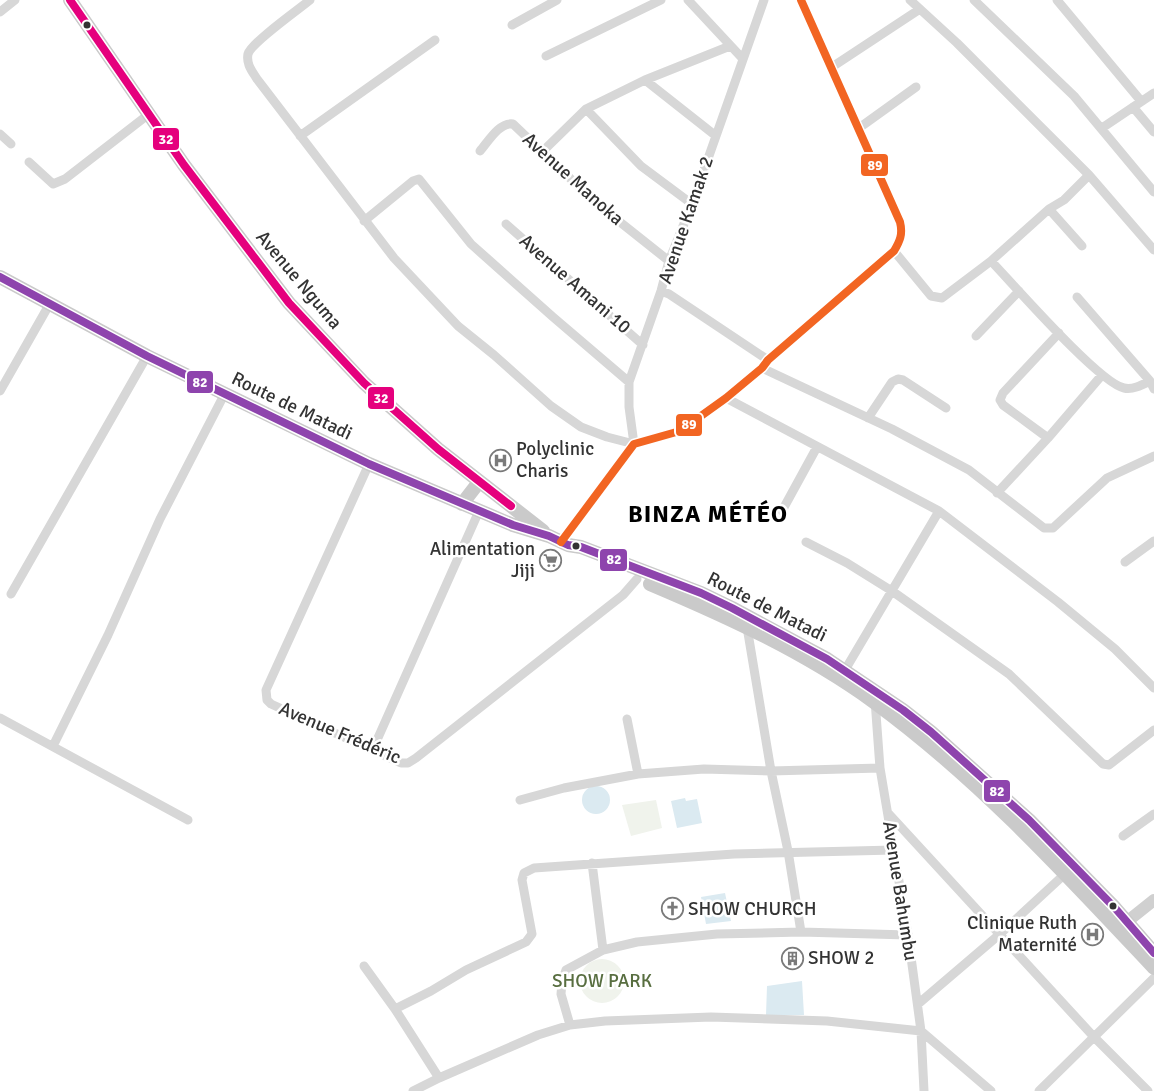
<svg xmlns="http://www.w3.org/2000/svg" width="1154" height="1091" font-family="Signika,sans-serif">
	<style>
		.green { fill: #f0f3ec }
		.water { fill: #dbeaf1 }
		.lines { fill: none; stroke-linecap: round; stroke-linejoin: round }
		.street { stroke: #d7d7d7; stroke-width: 9 }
		.secondary { stroke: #d0d0d0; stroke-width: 12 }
		.primary { stroke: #cacaca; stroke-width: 14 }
		.bus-1-casing { stroke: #fff; stroke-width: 11 }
		.bus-2-casing { stroke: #fff; stroke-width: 11 }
		.bus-3-casing { stroke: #fff; stroke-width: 11 }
		.bus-1 { stroke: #8e44ad; stroke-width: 8 }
		.bus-2 { stroke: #e5007d; stroke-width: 8 }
		.bus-3 { stroke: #f26522; stroke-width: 8 }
		.bus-dot { fill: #333; stroke: #fff; stroke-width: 2 }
		.labels { text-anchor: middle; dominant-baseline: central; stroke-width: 5; stroke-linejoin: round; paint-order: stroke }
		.street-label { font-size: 19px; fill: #333; stroke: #fff }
		.poi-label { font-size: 19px; fill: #333; stroke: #fff; text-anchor: start }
		.park-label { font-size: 19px; fill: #586e40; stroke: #fff }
		.district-label { font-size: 24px; font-weight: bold; letter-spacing: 1px; fill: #000; stroke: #fff }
		.line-badge { stroke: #fff; stroke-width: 2 }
		.badge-label { font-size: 14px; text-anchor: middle; font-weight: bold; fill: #fff }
	</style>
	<rect width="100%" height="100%" fill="#fff"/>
	<path class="green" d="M 656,800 L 662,828 L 631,836 L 622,805 Z
		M580 981a22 22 0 1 1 44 0a22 22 0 1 1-44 0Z"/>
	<path class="water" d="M582 800a14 14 0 1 1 28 0a14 14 0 1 1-28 0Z
		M 685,798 L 686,801 L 697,799 L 702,823 L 677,828 L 671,801 Z
		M 725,893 L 731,921 L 706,924 L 701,897 Z
		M 802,981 L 804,1015 L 766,1015 L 767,986 Z"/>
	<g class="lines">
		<path class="street" d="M 310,0 C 299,9 251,43 248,54 C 246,64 252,71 257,79 L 394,258 L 458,326 L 494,355 L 551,406 L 581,427 L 607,437 L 634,444 L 629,407 L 629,382 L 661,291 L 669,261 L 692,204 L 764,0
			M 688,0 L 743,59
			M 910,0 L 957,43 L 1089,175 L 1154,250
			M 974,0 L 1074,96 L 1154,192
			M 1057,0 L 1141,101
			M 0,12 L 15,0
			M 512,25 L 557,0
			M 546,56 L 661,0
			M 832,67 L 920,9
			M 645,80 L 716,136
			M 1133,107 L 1154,132
			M 586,109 L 641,166 L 692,204
			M 859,128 L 916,87
			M 1102,128 L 1154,93
			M 0,134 L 11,144
			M 300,136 L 435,40
			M 480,151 C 488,142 499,122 513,124 L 596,203 L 669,261
			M 543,151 L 586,109 L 645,80 L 730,46
			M 29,162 L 53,184 L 65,179 L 149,114
			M 1049,209 L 1082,246
			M 364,221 L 413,181 L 419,179 L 471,244 L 553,317 L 629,382
			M 506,224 L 643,345
			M 894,251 L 931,296 L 942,298 L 991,261 L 1049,209 L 1064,200 L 1089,175
			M 991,261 C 1013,284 1099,383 1124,388 C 1133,390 1142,385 1150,381 L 1154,389
			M 661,291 L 669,294 L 768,360
			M 1077,297 L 1150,381
			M 1059,333 L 1003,393 L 1000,400 L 1003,405 L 1048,438 L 1102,375
			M 976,336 L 1019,291
			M 762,368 L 892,429 L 969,470 L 1044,528 L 1053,528 L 1107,478 L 1154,456
			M 0,391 L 49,305
			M 726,398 L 939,511 L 1058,602 L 1115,649 L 1154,688
			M 868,418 L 892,382 L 898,379 L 903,380 L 946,408
			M 369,464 L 266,690 L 267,700 L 271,704 L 401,763 L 408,763 L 416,758 L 623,595 L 637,579
			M 997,493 L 1048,438
			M 782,511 L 817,447
			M 561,542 L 634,444 L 680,431 L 726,398 L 762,368 L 768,360 L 894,251 C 900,241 903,234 900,222 L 801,0
			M 806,542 L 847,563 L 892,591 L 1009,674 L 1103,764 L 1109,765 L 1154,730
			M 1125,562 L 1154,541
			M 11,594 L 147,356
			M 747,627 L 771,771 L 788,851 L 801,932
			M 845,670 L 939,511
			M 875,700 L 880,768 L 908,935 L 921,1031 L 924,1091
			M 0,718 L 188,820
			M 627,719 L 638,774
			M 53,746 L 108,635 L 160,519 L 224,395
			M 373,749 L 479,511
			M 520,800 L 564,788 L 638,774 L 704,769 L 771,771 L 880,768
			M 888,813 L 1094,1037 L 1148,1091
			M 1123,836 L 1154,814
			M 592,863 L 603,950
			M 364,966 L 395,1009 L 439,1078
			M 918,1004 L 1000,934 L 1066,873
			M 395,1009 L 431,991 L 466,970 L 526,942 L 532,934 L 522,880 L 524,873 L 534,868 L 734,854 L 894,850
			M 570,1025 L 561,994 L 562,982 L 566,970 L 603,950 L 637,942 L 717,934 L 801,932 L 908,935
			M 413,1091 L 439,1078 L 538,1035 L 570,1025 L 605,1021 L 711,1017 L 827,1021 L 921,1031 L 991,1091
			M 1039,1091 L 1154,978"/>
		<path class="secondary" d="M 1119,928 L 1154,900"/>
		<path class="primary" d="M 70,0 L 184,165 L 289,303 L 364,383 L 438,449 L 543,531
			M 0,277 L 147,356 L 369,464 L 513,525 L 549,536 L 568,545 L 581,547 L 701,593 L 732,608 L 827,659 L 903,710 L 931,732 L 1029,820 L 1115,908 L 1154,953
			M 462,504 L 479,482
			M 650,584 C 728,617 805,652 874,702 C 978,778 1066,874 1154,968"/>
		<defs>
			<path id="bus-1" d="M 0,277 L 147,356 L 369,464 L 513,525 L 549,536 L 568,545 L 581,547 L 701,593 L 732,608 L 827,659 L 903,710 L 931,732 L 1029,820 L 1115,908 L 1154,953"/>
			<path id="bus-2" d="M 70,0 L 184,165 L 289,303 L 364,383 L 438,449 L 511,506"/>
			<path id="bus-3" d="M 561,542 L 634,444 L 680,431 L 726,398 L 762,368 L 768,360 L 894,251 C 900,241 903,234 900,222 L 801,0"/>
		</defs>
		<use href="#bus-1" class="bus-1-casing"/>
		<use href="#bus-2" class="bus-2-casing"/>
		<use href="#bus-3" class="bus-3-casing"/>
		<use href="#bus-1" class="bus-1"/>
		<use href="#bus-2" class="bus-2"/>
		<use href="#bus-3" class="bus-3"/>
	</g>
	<defs>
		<symbol id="hospital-ring" viewBox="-11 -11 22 22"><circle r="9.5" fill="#fff" stroke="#7a7a7a" stroke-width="1.5"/><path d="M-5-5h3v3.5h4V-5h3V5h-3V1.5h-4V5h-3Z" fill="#7a7a7a"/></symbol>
		<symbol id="supermarket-ring" viewBox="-11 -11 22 22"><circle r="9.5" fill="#fff" stroke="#7a7a7a" stroke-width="1.5"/><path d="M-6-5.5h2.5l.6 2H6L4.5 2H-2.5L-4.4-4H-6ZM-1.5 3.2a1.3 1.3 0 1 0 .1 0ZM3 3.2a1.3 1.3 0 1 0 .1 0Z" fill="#7a7a7a"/></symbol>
		<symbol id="church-ring" viewBox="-11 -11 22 22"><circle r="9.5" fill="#fff" stroke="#7a7a7a" stroke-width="1.5"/><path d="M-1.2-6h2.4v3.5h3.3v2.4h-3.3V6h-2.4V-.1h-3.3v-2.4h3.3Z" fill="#7a7a7a"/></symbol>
		<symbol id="building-ring" viewBox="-11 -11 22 22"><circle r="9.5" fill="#fff" stroke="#7a7a7a" stroke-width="1.5"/><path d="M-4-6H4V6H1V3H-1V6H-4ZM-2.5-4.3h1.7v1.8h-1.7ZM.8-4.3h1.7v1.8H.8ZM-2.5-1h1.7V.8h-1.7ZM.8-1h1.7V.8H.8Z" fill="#7a7a7a"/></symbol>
	</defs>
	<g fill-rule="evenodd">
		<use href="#hospital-ring" x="488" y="448" width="25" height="25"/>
		<use href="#supermarket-ring" x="538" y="548" width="25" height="25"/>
		<use href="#church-ring" x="660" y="896" width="25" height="25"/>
		<use href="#hospital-ring" x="1080" y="922" width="25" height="25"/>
		<use href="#building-ring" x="780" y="946" width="25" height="25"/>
	</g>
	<g class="bus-dot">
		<circle cx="87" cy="25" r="4.5"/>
		<circle cx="576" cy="546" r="4.5"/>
		<circle cx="1113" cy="906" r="4.5"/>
	</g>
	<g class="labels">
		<g class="street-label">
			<text transform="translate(573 179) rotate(42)">Avenue Manoka</text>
			<text transform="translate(686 220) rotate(-71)">Avenue Kamak 2</text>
			<text transform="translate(299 280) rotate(50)">Avenue Nguma</text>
			<text transform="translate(575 284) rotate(41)">Avenue Amani 10</text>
			<text transform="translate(292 406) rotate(26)">Route de Matadi</text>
			<text transform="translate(767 607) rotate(27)">Route de Matadi</text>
			<text transform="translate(340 733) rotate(23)">Avenue Frédéric</text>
			<text transform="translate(900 891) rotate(81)">Avenue Bahumbu</text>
		</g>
		<g class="poi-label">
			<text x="516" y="449">Polyclinic<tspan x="516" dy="22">Charis</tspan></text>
			<text x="535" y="549" text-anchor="end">Alimentation<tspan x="535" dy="22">Jiji</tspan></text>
			<text x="688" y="909">SHOW CHURCH</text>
			<text x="1077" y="923" text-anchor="end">Clinique Ruth<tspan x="1077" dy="22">Maternité</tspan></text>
			<text x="808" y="958">SHOW 2</text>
		</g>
		<g class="park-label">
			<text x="602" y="981">SHOW PARK</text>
		</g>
		<g class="district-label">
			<text x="708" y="514">BINZA MÉTÉO</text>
		</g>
	</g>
	<g class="line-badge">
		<rect x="152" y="127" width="28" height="24" rx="5" fill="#e5007d"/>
		<rect x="860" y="153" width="29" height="24" rx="5" fill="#f26522"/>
		<rect x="186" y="370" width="28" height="24" rx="5" fill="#8e44ad"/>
		<rect x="367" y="386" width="28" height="24" rx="5" fill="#e5007d"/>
		<rect x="675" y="413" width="28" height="24" rx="5" fill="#f26522"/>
		<rect x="599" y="548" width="29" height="24" rx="5" fill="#8e44ad"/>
		<rect x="983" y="779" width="28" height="24" rx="5" fill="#8e44ad"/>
	</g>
	<g class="badge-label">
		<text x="166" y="144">32</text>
		<text x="875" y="170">89</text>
		<text x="200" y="387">82</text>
		<text x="381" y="403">32</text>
		<text x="689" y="429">89</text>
		<text x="614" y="564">82</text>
		<text x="997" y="796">82</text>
	</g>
</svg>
